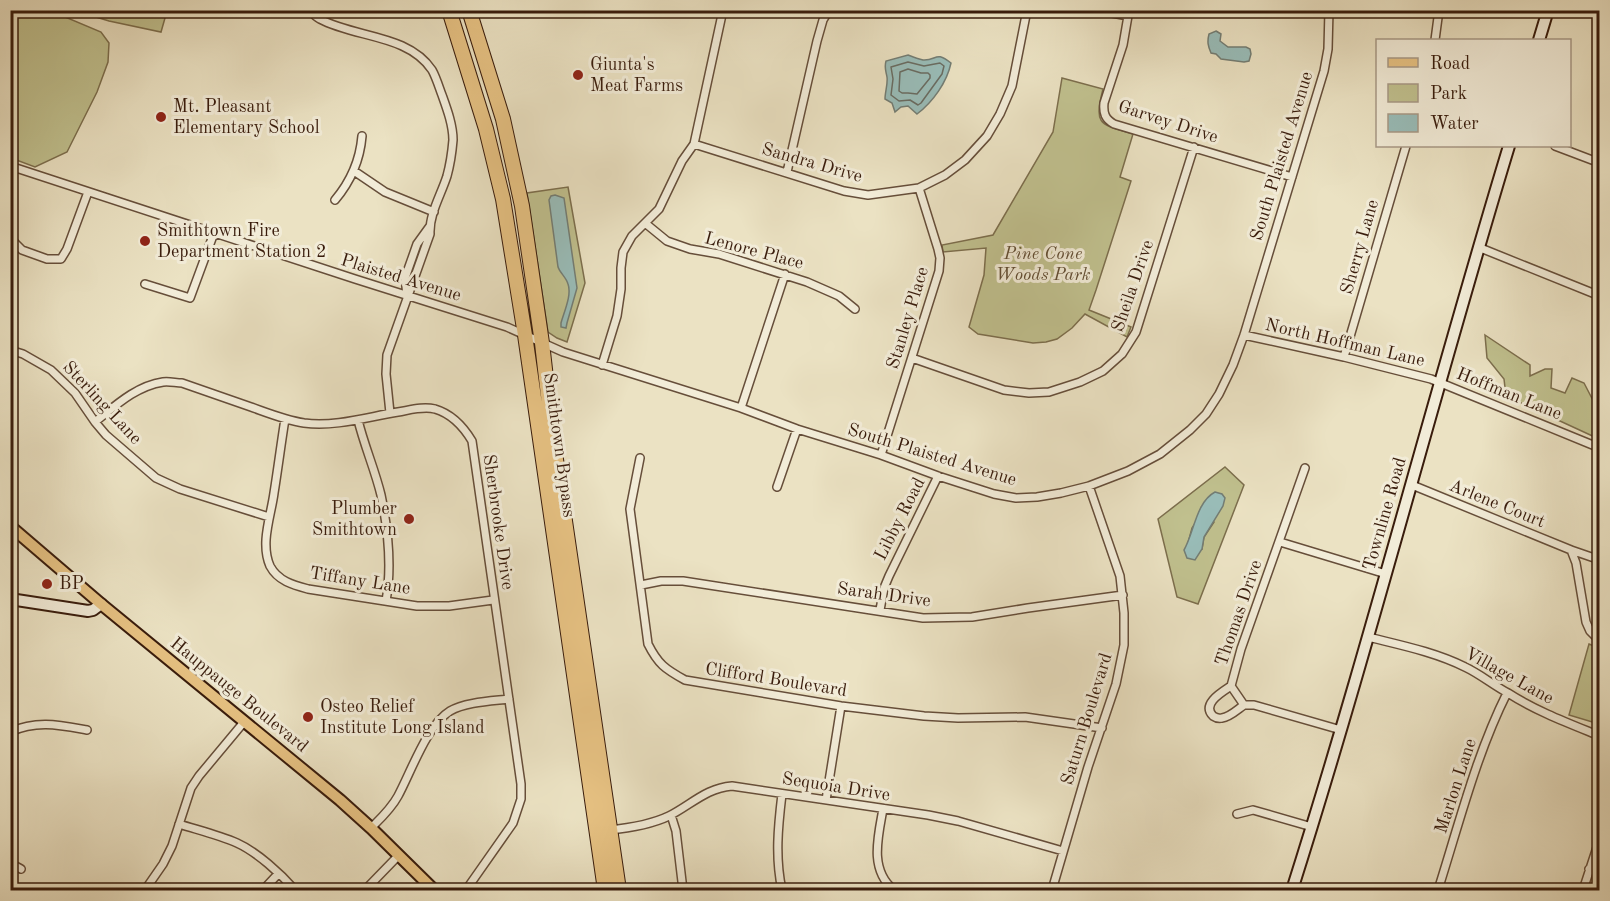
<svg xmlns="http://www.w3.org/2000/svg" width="1610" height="901" font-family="'Old Standard TT',serif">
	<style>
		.green { fill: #c0c08e; stroke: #7c6e4d; stroke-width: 1.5; fill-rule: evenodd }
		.water { fill: #99bdb9; stroke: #737d74; stroke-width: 1.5 }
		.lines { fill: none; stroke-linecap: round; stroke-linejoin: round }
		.shore { stroke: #696c62; stroke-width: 1.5 }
		.street-casing { stroke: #664e3a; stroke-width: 10 }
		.secondary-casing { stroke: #391c0c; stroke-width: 14 }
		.primary-casing { stroke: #391c0c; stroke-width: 14 }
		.highway-casing { stroke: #391c0c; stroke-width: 16 }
		.street { stroke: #f2ecd8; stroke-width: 7 }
		.secondary { stroke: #f2ecd8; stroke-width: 10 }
		.primary { stroke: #e6c182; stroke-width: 10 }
		.highway { stroke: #e6c182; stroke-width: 14 }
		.poi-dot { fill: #8f2418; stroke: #f2ecd8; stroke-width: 2 }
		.labels { text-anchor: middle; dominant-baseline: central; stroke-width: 6; stroke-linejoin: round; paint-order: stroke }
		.poi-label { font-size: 18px; fill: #391c0c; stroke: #f2ecd8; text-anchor: start }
		.street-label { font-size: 18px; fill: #391c0c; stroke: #f2ecd8 }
		.park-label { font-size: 18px; font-style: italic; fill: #624d33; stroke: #f2ecd8 }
	</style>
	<rect width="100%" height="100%" fill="#ebe2c3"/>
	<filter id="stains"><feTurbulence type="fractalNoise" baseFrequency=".00333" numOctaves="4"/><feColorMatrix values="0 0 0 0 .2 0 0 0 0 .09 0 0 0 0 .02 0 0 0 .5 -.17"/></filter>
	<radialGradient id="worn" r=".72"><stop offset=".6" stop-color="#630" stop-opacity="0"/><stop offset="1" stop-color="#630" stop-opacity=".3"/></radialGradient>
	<path class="green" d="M 14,11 L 51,11 L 101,32 L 109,43 L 108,62 L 97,92 L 67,152 L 35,167 L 11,158 L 10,20 Z
		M 76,11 L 167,11 L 161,32 L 109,21 Z
		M 1062,78 L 1103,89 C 1094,125 1099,124 1133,134 L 1120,177 L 1131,181 L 1096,290 L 1089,310 L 1131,327 L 1127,337 L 1085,314 L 1072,328 L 1057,339 L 1046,342 L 1033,343 L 978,334 L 969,327 L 984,275 L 986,248 L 943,252 L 942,245 L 993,235 L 1053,132 Z
		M 568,187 L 585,283 L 567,342 L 557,338 L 548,332 L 527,193 Z
		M 1485,335 L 1530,365 L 1530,376 L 1545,369 L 1552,369 L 1551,388 L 1565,393 L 1572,378 L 1584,383 L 1599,412 L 1599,439 L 1506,396 L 1504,379 L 1487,358 Z
		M 1225,467 L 1244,485 L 1198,604 L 1177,597 L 1158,519 ZM 1201,508 L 1214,522 L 1204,537 L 1202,549 L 1188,543 L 1192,528 L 1196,522 Z
		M 1589,644 L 1599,648 L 1599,724 L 1569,715 Z"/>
	<path class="water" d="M 1216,31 L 1221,34 L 1220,41 L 1228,47 L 1246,47 L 1250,49 L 1251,54 L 1249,61 L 1244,62 L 1221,59 L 1216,54 L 1211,53 C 1208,46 1207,42 1209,34 Z
		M 908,55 C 913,57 918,59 923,60 C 937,61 935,50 951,63 C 947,82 933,102 917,114 L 908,106 L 901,107 L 895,112 L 892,103 L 885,99 C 885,92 888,84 887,77 C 886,71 884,68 886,61 Z
		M 555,195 L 564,198 L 577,288 L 567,323 L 566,328 L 561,327 L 561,323 C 564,312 572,295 568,284 C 566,277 560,273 558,267 L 549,200 L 551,196 Z
		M 1215,492 L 1222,494 L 1225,498 L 1223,506 L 1204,537 L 1202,549 L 1195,560 L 1187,558 L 1184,550 C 1194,533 1196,502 1215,492 Z"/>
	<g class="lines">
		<path class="shore" d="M 908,62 L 924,66 L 940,63 L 944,66 L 942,74 L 921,103 L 918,105 L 910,100 L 899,101 L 891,95 L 893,79 L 891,67 Z
			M 908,69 L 921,73 L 928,73 L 930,75 L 930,78 L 917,94 L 908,93 L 902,93 L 899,91 L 900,72 Z"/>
		<defs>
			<path id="street" d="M 309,10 C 312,13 316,17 320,19 C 355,38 408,34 432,70 C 436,77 439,87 442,95 C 447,109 453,125 453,140 C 452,152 450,165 447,176 C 441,195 429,214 430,234 L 387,355 L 386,374 L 390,413
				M 1096,10 L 1128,16
				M 1129,10 L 1123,45 L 1104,103 C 1103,113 1105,119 1114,124 L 1292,177
				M 1435,40 L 1439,10
				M 694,144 L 844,191 L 868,195 L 919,188 L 945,175 L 965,160 L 987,136 L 1000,114 L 1012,86 L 1027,10
				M 1555,146 L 1600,163
				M 10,166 L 355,279 L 507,327 L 563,352 L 741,408 L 797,429 L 881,455 L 938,476 L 994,494 L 1016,498 L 1037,497 L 1061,493 L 1089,486 L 1128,471 L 1160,454 L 1190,430 L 1206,414 L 1219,394 L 1233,365 L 1244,335 L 1324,71 L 1328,49 L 1329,10
				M 354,171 L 385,192 L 434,212
				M 787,172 L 817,41 L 823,20 L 829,10
				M 335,200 C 351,181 360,160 362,136
				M 645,223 L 667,241 L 690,249 L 719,254 L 807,282 L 839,296 L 855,309
				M 10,238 L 22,250 L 47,259 L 61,259 L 67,249 L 88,192
				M 1478,247 L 1600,296
				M 145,284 L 190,298 L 214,233
				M 407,295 L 405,278 L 417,244 L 430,226
				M 1244,335 L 1344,357 L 1431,379 L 1600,448
				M 10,350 L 23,354 L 51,370 L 75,393 L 95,422 L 106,435 L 156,478 L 180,489 L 269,517
				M 1344,357 L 1406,146
				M 912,358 L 1004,390 L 1029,393 L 1049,392 L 1080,382 L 1103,371 L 1122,354 L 1136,332 L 1194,147
				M 602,365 L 617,316 L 621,289 L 621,268 L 623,252 L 632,236 L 659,209 L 682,161 L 694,144 L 723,10
				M 741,408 L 785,274
				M 285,419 C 281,444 278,468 274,493 C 271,516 260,543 270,566 C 278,581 293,585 308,589 L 417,606 L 449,606 L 493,600
				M 358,420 C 364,445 375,470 381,495 C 388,529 392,567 386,601
				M 95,422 C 115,406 136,386 163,382 C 169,381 176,383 182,383 C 205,391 228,399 251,407 C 268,413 285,420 304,423 C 336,427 367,417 398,412 C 410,410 423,406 435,409 C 452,414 463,426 472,441 L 521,784 L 521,799 L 513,823 L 466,890
				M 881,455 L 939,271 L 940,258 L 938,249 L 919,188
				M 640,458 L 630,509 L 648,644 C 658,664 665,669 685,680 L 841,706 L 924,716 L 958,718 L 1025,717 L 1102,728
				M 1305,468 L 1241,649 L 1231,686 L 1244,705 L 1254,705 L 1341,730
				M 1412,485 L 1571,550
				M 777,487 L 797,429
				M 1280,542 L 1386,574
				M 1600,560 L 1571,550 L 1576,563 L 1586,622 L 1590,631 L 1600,641
				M 641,585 L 661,581 L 683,581 L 923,618 L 972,617 L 1028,608 L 1123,595
				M 880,610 L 884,588 L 889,576 L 938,476
				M 1368,637 C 1400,645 1435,652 1465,667 C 1480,674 1493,685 1508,693 C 1536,711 1568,723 1600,736
				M 1231,686 C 1222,692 1201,704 1213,716 C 1216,718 1218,719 1222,718 C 1230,717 1238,709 1244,705
				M 10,732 C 37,720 59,725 87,730
				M 826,800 L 841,706
				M 883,809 C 878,837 869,870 894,890
				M 1237,814 L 1253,810 L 1312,827
				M 671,815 L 676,831 L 683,890
				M 179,824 C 198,830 219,835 237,843 C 257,852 281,874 295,890
				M 371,828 C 381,818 391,809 398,796 C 411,772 427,725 450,711 C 465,702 492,701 509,699
				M 609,830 C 630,828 650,825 669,816 C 691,805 706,788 732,786 L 928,815 L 958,821 L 1063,851
				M 10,863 L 21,869
				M 1589,869 L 1600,873
				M 145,890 L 163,864 L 172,846 L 191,788 L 199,776 L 244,722
				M 263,890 L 278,874
				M 365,890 L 398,856
				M 782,890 C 775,858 778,827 782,794
				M 1052,890 L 1088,767 L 1116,684 L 1124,645 L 1124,613 L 1120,576 L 1089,486
				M 1438,890 C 1459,824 1476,755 1507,693
				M 1583,890 L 1600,838"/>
			<path id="secondary" d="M 1539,40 L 1548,10
				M 10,599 L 88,611 L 93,610 L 101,604
				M 1292,890 C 1370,644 1434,393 1509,146"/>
			<path id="primary" d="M 10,526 L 101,604 L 340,800 L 371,828 L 434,890"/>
			<path id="highway" d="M 449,10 L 486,129 L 503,199 L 525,335 L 605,890
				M 469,10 L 503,119 L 522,206 L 542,343 L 553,439 L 619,890"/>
		</defs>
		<use href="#street" class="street-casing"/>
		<use href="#secondary" class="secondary-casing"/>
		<use href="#primary" class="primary-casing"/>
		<use href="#highway" class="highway-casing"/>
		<use href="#street" class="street"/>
		<use href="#secondary" class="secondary"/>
		<use href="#primary" class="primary"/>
		<use href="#highway" class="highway"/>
	</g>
	<g class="poi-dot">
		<circle cx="578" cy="75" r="6"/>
		<circle cx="161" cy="117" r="6"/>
		<circle cx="145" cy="241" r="6"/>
		<circle cx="409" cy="519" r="6"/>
		<circle cx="47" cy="584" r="6"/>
		<circle cx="308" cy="717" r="6"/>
	</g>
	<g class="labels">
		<g class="poi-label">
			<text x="590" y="65">Giunta's<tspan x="590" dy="21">Meat Farms</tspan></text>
			<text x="173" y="107">Mt. Pleasant<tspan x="173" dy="21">Elementary School</tspan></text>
			<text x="157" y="231">Smithtown Fire<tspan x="157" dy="21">Department Station 2</tspan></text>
			<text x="397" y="509" text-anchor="end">Plumber<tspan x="397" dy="21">Smithtown</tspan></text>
			<text x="59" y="584">BP</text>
			<text x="320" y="707">Osteo Relief<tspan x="320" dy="21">Institute Long Island</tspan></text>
		</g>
		<g class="street-label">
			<text transform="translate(1168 122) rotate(18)">Garvey Drive</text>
			<text transform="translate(1282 156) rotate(-73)">South Plaisted Avenue</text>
			<text transform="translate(812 163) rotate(16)">Sandra Drive</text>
			<text transform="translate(1360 247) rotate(-74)">Sherry Lane</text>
			<text transform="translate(754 251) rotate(15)">Lenore Place</text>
			<text transform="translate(401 278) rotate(17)">Plaisted Avenue</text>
			<text transform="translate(1133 286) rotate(-71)">Sheila Drive</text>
			<text transform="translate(908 318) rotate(-73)">Stanley Place</text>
			<text transform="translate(1345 343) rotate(13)">North Hoffman Lane</text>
			<text transform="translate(1509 394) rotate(22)">Hoffman Lane</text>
			<text transform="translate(102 403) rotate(47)">Sterling Lane</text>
			<text transform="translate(559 445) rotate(82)">Smithtown Bypass</text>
			<text transform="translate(932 455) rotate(17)">South Plaisted Avenue</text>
			<text transform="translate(1497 504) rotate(22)">Arlene Court</text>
			<text transform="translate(1385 514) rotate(-74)">Townline Road</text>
			<text transform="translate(900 519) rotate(-63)">Libby Road</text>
			<text transform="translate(498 522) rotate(82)">Sherbrooke Drive</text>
			<text transform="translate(360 581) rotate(9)">Tiffany Lane</text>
			<text transform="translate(884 595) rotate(8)">Sarah Drive</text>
			<text transform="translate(1239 613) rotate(-71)">Thomas Drive</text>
			<text transform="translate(1509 676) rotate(29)">Village Lane</text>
			<text transform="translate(776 680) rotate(9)">Clifford Boulevard</text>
			<text transform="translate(239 695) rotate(39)">Hauppauge Boulevard</text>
			<text transform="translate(1087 719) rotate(-73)">Saturn Boulevard</text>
			<text transform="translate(1456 786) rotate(-72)">Marlon Lane</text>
			<text transform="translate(836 787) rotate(9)">Sequoia Drive</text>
		</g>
		<g class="park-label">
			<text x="1043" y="254">Pine Cone<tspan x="1043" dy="21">Woods Park</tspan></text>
		</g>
	</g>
	<rect width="1610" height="901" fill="none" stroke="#ebe2c3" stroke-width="36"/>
	<rect x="12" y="12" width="1586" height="877" fill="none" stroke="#391c0c" stroke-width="3"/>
	<rect x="18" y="18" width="1574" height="865" fill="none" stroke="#391c0c" stroke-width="1.5"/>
	<rect x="1376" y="39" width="195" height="108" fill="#f2ecd8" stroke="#a89986" stroke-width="1.5"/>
	<rect x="1388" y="58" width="30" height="9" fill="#e6c182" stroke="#a89986" stroke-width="1.5"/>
	<text x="1430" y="69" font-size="18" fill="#391c0c">Road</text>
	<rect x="1388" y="84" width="30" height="18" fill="#c0c08e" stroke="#a89986" stroke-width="1.5"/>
	<text x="1430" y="99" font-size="18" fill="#391c0c">Park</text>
	<rect x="1388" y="114" width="30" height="18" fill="#99bdb9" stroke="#a89986" stroke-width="1.5"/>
	<text x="1430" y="129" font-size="18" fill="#391c0c">Water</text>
	<rect width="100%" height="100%" filter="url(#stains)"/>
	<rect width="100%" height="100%" fill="url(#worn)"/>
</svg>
